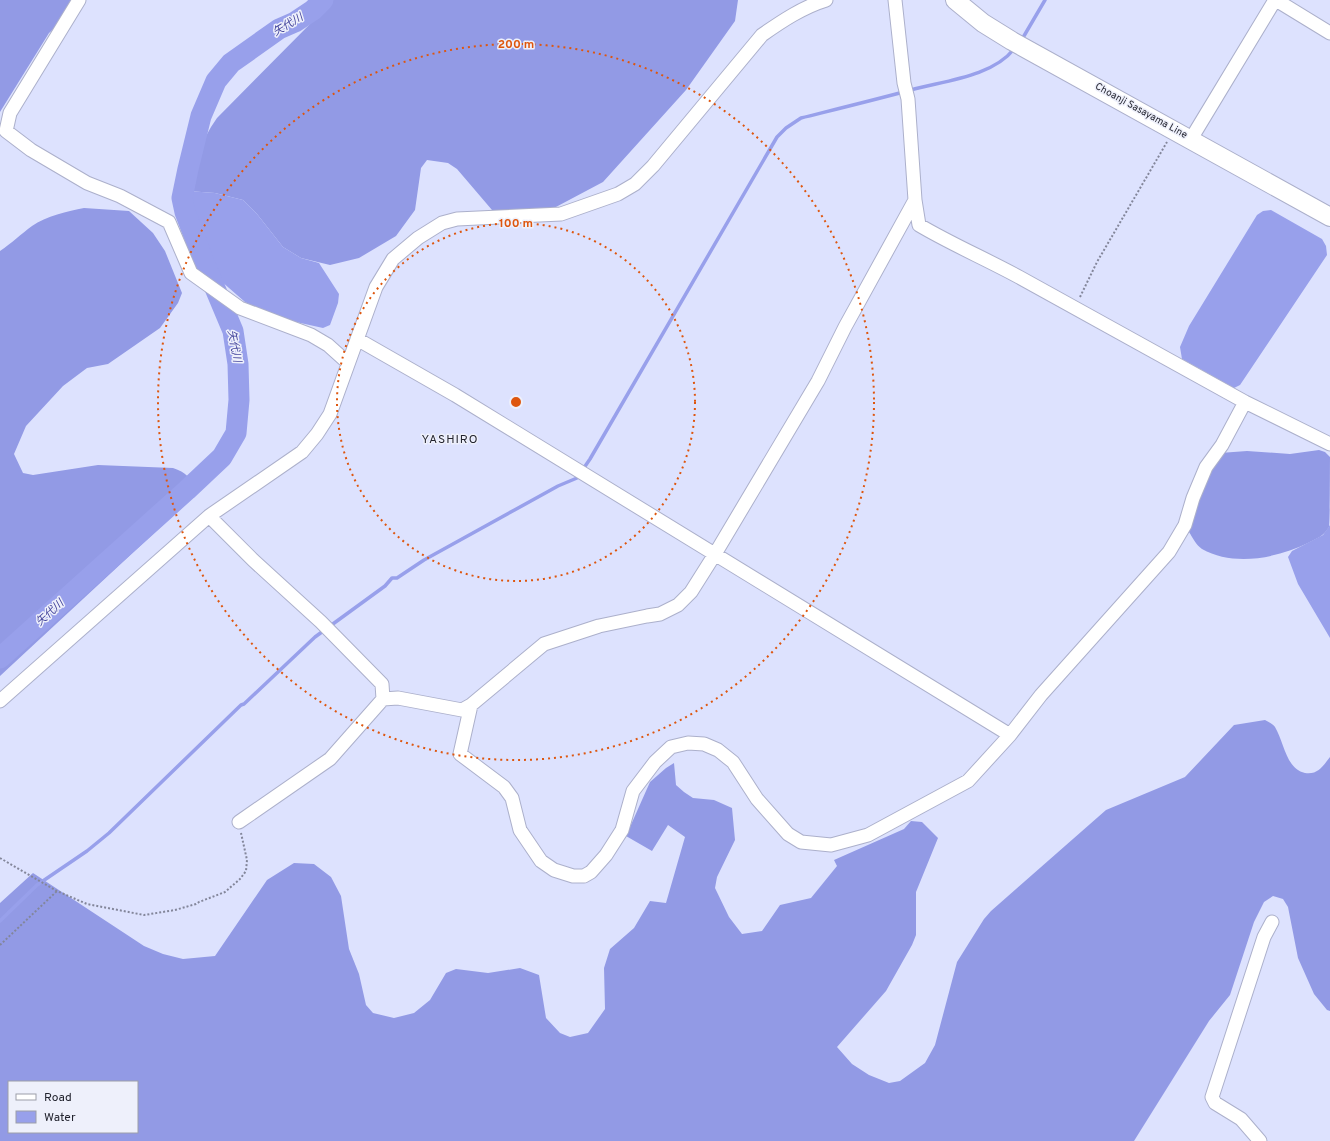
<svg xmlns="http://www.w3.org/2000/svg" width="1330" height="1141" font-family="Overpass,'Noto Sans JP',sans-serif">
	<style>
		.forest { fill: #929ae5; fill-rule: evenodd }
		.water { fill: #98a0eb }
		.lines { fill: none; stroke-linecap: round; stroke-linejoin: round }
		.stream { stroke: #98a0eb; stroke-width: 3.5 }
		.river { stroke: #98a0eb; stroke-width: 21 }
		.minor-casing { stroke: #acb0cb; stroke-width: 15 }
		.secondary-casing { stroke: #acb0cb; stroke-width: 20 }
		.path { stroke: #83869a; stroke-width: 2; stroke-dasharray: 2 2; stroke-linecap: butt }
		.minor { stroke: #fff; stroke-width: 13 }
		.secondary { stroke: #fff; stroke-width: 18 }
		.ring { fill: none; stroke: #de560e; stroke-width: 2; stroke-dasharray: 2 4 }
		.labels { text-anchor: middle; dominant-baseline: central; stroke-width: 3; stroke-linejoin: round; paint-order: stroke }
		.street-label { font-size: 10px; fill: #22232e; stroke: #eef0fb }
		.water-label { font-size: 11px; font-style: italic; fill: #44459c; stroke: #eef0fb }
		.quarter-label { font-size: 12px; letter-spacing: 1px; fill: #22232e; stroke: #eef0fb }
		.centre { fill: #de560e; stroke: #eef0fb; stroke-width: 2 }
		.ring-label { font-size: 12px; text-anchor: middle; font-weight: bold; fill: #de560e; stroke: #eef0fb; stroke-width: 3; stroke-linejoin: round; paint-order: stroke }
	</style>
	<rect width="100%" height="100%" fill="#dde2fe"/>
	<path class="forest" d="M 0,0 L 86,0 L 49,33 L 0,112 Z
		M 324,0 L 738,0 L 735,21 L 686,90 L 603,182 L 554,208 L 545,212 L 502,213 L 492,210 L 457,169 L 448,163 L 427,160 L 421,168 L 415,210 L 396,236 L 359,258 L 330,265 L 301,258 L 283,247 L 257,214 L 243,200 L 215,193 L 188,191 L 197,152 L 211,127 L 217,118 L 313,21 Z
		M 84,208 L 129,211 L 153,233 L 165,251 L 182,293 L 178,303 L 160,328 L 108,364 L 87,368 L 63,386 L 26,426 L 14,454 L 23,473 L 33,475 L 98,465 L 173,468 C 200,477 191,491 180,509 L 0,676 L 0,251 C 12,243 21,234 32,226 C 46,216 68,211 84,208 Z
		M 1319,450 L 1325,452 L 1330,457 C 1330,468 1330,521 1329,527 C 1324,536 1316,539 1308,543 C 1277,558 1234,567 1202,549 C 1196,545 1193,538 1189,532 L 1195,502 L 1220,453 L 1247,451 L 1290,454 Z
		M 1265,720 C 1269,722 1273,724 1275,727 C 1284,742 1286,769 1305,773 C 1318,775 1323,766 1330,757 L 1330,1011 L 1327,1010 L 1314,994 L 1298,958 L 1288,907 L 1283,899 L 1273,896 L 1264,902 L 1254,922 L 1230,995 L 1209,1021 L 1134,1141 L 0,1141 L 0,903 L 33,873 L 144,946 L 163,954 L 183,959 L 215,956 L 267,880 L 294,863 L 314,864 L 331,877 L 341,896 L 349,949 L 359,974 L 366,1005 L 373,1013 L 394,1018 L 414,1013 L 430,1000 L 446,973 L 456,969 L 488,973 L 520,968 L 539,975 L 546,1018 L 560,1033 L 570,1037 L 588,1033 L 605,1009 L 604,968 L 610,949 L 634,928 L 650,901 L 666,903 L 685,837 L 668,825 L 652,851 L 626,836 L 650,782 L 666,768 L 674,763 L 676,785 L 684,792 L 693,798 L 714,800 L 732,808 L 735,840 L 717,877 L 715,888 L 729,917 L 742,934 L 762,931 L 780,905 L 811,898 L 837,866 L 834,860 L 904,829 L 911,821 L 922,822 L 938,838 L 916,892 L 916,935 L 912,945 L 886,991 L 837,1047 L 852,1064 L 869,1075 L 889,1083 L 900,1081 L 925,1063 L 935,1045 L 957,962 L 984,919 L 991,911 L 1106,810 L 1185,777 L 1234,725 ZM 9,1082 L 137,1082 L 137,1132 L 9,1132 Z"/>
	<path class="water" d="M 188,191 L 215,193 L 243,200 L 257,214 L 283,247 L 301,258 L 319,263 L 339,294 L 338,303 L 330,325 L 323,328 L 287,320 L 269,315 L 245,302 L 213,274 L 189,199 Z
		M 1271,210 L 1322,239 L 1326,246 L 1327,255 L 1240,385 L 1234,388 L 1182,359 L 1180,347 L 1189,326 L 1257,215 L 1263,211 Z
		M 1330,525 L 1330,638 L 1298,584 L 1288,557 L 1292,551 L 1323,535 Z"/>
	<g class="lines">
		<path class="stream" d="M 1021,41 L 1045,0
			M 0,921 L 37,885 L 87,851 L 109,833 L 241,705 L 244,704 L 315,637 L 385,586 L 392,578 L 397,578 L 424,560 L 558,486 L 577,478 L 590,459 L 777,137 L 786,128 L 801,118 C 837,109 874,100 911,90 C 943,81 992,77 1014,49"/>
		<path class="river" d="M 0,658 L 187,490 L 222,457 L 236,433 L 239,400 L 238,364 L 233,331 L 204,262 L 185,212 L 182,198 L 188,169 L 201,116 L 216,81 L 231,63 L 279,29 L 295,22 L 313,10 L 323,0"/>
		<defs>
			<path id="minor" d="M 79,0 L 10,113 L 6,131 L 31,150 L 87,183 L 120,196 L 169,222 L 191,273 L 240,308 L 311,335 L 328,345 L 348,363
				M 895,0 L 904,83 L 908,99 L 915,200 L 919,225 C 951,244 986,259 1019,277 L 1245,402 L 1330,444
				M 1276,0 L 1330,33
				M 1191,139 L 1275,0
				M 357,339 L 455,395 L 1010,735
				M 209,516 L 253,560 L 321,622 L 382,684 L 383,699 L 330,759 L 239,822
				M 383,699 L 398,698 L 462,710 L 471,705 L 544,644 L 599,626 L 647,616 L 660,614 L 678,605 L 691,592 L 715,554 L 818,381 L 845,327 L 915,200
				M 0,701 L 209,516 L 302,452 L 317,434 L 330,414 L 376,287 L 393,259 L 418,238 L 442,223 L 457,219 L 561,214 L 618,194 L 635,184 L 653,166 L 762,35 C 782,21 803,7 826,0
				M 471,705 L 460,754 L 504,787 L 512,798 L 520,830 L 541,861 L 554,870 L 573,876 L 584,876 L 591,872 L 606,855 L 622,830 L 633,791 L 655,762 L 671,747 L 688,743 L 704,744 L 718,750 L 733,762 L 757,799 L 788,834 L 801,842 L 831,845 L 868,835 L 968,781 L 1010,735 L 1041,695 L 1169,552 L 1185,525 L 1193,498 L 1206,467 L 1222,445 L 1245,402
				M 1260,1141 L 1241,1119 L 1215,1103 L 1212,1097 L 1264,937 L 1272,922"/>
			<path id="secondary" d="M 955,0 L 983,23 L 1012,41 L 1330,217"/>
		</defs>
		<use href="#minor" class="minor-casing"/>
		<use href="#secondary" class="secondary-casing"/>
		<path class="path" d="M 1080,297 L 1097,262 L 1167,142
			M 0,858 L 57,891 L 87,904 L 144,915 L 175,910 L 196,904 L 199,902 L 225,892 L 240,879 L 246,871 L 247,860 L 241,833
			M 0,945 L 57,891"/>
		<use href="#minor" class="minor"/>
		<use href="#secondary" class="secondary"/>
	</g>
	<g class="ring">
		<circle cx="516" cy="402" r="179"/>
		<circle cx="516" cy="402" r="358"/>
	</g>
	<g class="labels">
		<g class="street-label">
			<text transform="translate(1141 111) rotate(29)">Choanji Sasayama Line</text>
		</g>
		<g class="water-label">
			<text transform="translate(288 25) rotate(-31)">矢代川</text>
			<text transform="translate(234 346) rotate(79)">矢代川</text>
			<text transform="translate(50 613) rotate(-42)">矢代川</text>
		</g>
		<g class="quarter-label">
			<text x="450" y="440">YASHIRO</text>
		</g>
	</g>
	<circle cx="516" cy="402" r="6" class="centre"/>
	<g class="ring-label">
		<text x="516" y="48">200 m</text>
		<text x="516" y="227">100 m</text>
	</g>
	<rect x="8" y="1081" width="130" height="52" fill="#eef0fb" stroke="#9c9ea9"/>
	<rect x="16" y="1094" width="20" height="6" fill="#ffffff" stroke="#9c9ea9"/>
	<text x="44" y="1101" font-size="12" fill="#22232e">Road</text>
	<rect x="16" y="1111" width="20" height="12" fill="#98a0eb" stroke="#9c9ea9"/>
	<text x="44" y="1121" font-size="12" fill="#22232e">Water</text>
</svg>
